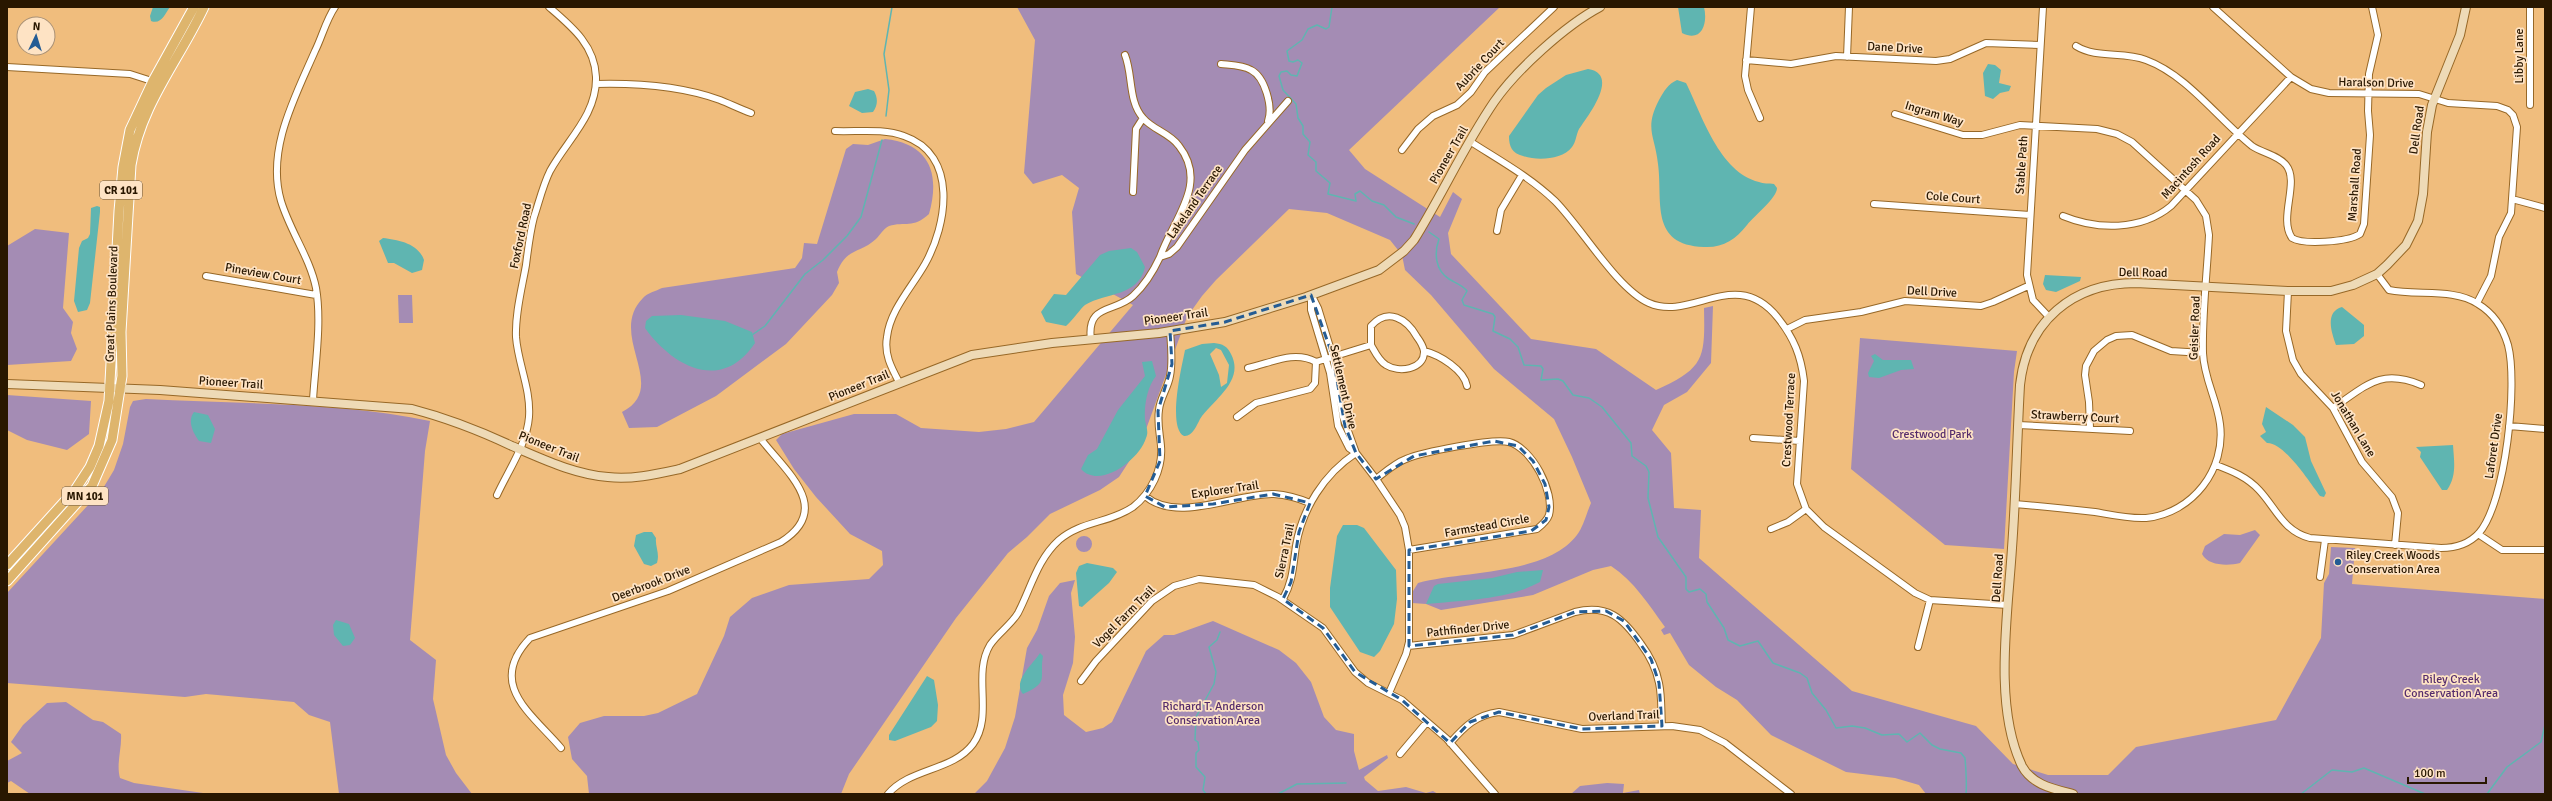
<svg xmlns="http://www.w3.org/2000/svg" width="2552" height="801" font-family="Signika,sans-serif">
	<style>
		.green { fill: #a48cb4 }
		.water { fill: #5fb5b1; fill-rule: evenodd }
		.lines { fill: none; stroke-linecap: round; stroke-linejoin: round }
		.stream { stroke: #5fb5b1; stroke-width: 1.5 }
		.street-casing { stroke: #976827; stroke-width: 8 }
		.secondary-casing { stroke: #976827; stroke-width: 10 }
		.primary-casing { stroke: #fff; stroke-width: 11 }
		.street { stroke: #fff; stroke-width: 6 }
		.secondary { stroke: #eedab6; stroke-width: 8 }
		.primary { stroke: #deb56d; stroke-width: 9 }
		.marked { fill: none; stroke: #245c94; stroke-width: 3; stroke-dasharray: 8 5; stroke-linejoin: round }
		.poi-dot { fill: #245c94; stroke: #fee3c4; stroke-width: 1.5 }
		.labels { text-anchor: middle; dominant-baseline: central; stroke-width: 3.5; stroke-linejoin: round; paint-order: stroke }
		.shield { fill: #fee3c4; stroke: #69543b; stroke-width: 1 }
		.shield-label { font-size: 11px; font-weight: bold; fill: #291700 }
		.street-label { font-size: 12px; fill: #291700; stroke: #fee3c4 }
		.park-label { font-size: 12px; fill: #552c6c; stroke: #fee3c4 }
		.poi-label { font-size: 12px; fill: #291700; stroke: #fee3c4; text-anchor: start }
	</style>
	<rect width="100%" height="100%" fill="#f0bd7d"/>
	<path class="green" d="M 1017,7 L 1500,7 L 1349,150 L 1365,169 L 1440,217 L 1453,192 L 1462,199 L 1448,233 L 1451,254 L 1531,339 L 1596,349 L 1656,390 C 1705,368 1705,358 1704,308 L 1713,306 L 1711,363 L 1687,392 L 1664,405 L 1652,430 L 1671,453 L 1674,508 L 1701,510 L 1699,558 L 1852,691 L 1976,726 L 2013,764 L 2048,775 L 2108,775 L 2136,747 L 2276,720 L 2321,638 L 2324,583 L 2329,574 L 2331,547 L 2355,548 L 2352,584 L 2545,599 L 2545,794 L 1926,794 L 1919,785 L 1895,778 L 1846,772 L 1771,735 L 1737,700 L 1716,687 L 1689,665 L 1670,633 L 1664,635 L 1661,630 L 1665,627 C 1649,605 1634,581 1611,566 L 1593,570 L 1533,595 L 1441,610 L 1426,604 L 1412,603 L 1410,596 L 1418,583 C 1465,570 1550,576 1579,532 C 1584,524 1587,512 1591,503 L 1572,457 L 1554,419 L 1494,369 L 1431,295 L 1405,270 L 1402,255 L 1390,240 L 1327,213 L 1289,209 L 1216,280 L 1202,296 L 1187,317 L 1141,443 L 1119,477 L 1100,490 L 1050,514 L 1027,537 L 1008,553 L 956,618 L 849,774 L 841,794 L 589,794 L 587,776 L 572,759 L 568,737 L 580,723 L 604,716 L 644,716 L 658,713 L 697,694 L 724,636 L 730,617 L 752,598 L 789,585 L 869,579 L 883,565 L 882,551 L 850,534 L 816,497 L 794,469 L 776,440 L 782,434 L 854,414 L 896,414 L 921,428 L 979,432 L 1006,429 L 1034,422 L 1133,305 L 1076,274 L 1072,212 L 1079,188 L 1062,175 L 1033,184 L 1024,173 L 1035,40 Z
		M 885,139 C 931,144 940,175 929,214 C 913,229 905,221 889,226 C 883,229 880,235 876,239 C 860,254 847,247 837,272 L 839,283 L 832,295 L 786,344 L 716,396 L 657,427 L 629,428 L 622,412 C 671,387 606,335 643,298 C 647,293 656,291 662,288 L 795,268 L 802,258 L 804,243 L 817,244 L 846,149 L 853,144 L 868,145 Z
		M 35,229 L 69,233 L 63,308 L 73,322 L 71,333 L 77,349 L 71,361 L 7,365 L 7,246 Z
		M 398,295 L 412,295 L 413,323 L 399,323 Z
		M 1860,338 L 2017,351 L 2014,372 L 2004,549 L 1945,545 L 1851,469 Z
		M 7,395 L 91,401 L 89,434 L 67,450 L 27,440 L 7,430 Z
		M 146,399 C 238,404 340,402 430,421 L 425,451 L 410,640 L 436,660 L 433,699 L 446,755 L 456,773 L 472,794 L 339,794 L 330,722 L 309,715 L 294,702 L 206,694 L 185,697 L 7,683 L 7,593 L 102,490 L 114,470 L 123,444 L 130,407 L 133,401 Z
		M 2255,530 L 2260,535 L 2240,563 C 2228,566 2208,566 2202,554 L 2205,546 L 2224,534 L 2240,535 Z
		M1076 544a8 8 0 1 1 16 0a8 8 0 1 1-16 0Z
		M 1075,580 L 1071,593 L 1075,637 L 1073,663 L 1063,695 L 1064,715 L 1086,732 L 1103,728 L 1112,722 L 1146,651 L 1164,635 L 1174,635 L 1213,621 L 1279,650 L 1296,663 L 1311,682 L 1324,717 L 1336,730 L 1354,734 L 1354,751 L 1359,770 L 1387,755 L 1388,758 L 1364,777 L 1365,780 L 1378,791 L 1406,787 L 1426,793 L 1433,791 L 1438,794 L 974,794 L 987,781 L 1005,748 L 1015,717 L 1027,648 L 1037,630 L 1049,596 L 1060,583 Z
		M 66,702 L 93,720 L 103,722 L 121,734 C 122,749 116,763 120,778 L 134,783 L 210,794 L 30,794 L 11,781 L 7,783 L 7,761 L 22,753 L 11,742 L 23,725 L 47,703 Z
		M 1607,783 L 1624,784 L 1623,793 L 1639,790 L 1640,794 L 1571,794 L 1580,786 Z"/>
	<path class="water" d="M 153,7 L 170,7 C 165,14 161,25 151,21 L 150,16 Z
		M 1678,7 L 1704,7 C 1708,23 1702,43 1682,33 Z
		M 1988,64 L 1995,65 L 2001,70 L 1999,83 L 2011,86 L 2009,91 L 2000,93 L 1993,99 L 1985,96 L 1983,73 Z
		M 1588,69 C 1621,74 1587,117 1579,129 C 1576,135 1576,142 1572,147 C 1562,160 1537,161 1523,156 C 1512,153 1509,147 1509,136 L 1538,95 L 1546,88 L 1566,75 Z
		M 1677,80 L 1686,83 C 1702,115 1719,172 1759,182 C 1763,184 1769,183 1774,184 L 1777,188 C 1777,198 1755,215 1747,225 C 1735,240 1723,248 1704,247 C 1649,245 1663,201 1658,164 C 1655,135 1644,129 1659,100 C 1664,91 1668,84 1677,80 Z
		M 868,89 L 874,91 C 878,98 878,105 873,112 L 862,113 L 849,106 L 855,92 Z
		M 97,206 L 100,207 L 100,212 L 90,303 L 87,310 L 78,312 L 74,301 L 79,248 L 82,241 L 88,238 L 90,234 L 91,208 Z
		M 383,238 C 398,240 418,243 424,260 L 422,270 L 412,273 L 394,263 L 388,263 L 379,241 Z
		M 1131,248 L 1137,252 L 1145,267 C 1138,297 1107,292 1085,305 C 1081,308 1072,321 1066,326 L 1046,322 L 1041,312 L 1054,294 L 1066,295 L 1100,255 L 1109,251 Z
		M 2045,275 L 2081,277 L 2080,281 L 2056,292 L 2046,290 L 2043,284 Z
		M 2342,307 L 2364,325 L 2364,336 L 2354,344 L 2336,345 C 2332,334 2324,312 2342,307 Z
		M 681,315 L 725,321 L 752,332 L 755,343 C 722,393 673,367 645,328 L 646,321 L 652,316 Z
		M 1214,343 C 1223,344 1227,346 1231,354 C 1245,381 1214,399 1200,419 C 1197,425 1192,437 1184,436 C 1167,427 1182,366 1185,350 L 1202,344 ZM 1216,348 L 1221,350 L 1229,365 L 1227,383 L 1221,387 L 1219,375 L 1210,354 Z
		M 1875,354 L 1883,360 L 1911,360 L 1914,369 L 1901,370 L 1879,378 L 1869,377 L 1868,373 L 1874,361 L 1871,356 Z
		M 1152,361 L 1156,376 C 1147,387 1144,406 1145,420 C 1146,426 1149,432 1146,438 C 1140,459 1100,490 1081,469 L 1088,455 L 1097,449 L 1118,410 L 1145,376 L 1142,362 Z
		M 2266,407 L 2293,425 L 2305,437 L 2311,461 L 2326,493 L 2324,497 L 2320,496 C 2310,483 2284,442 2267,443 L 2260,436 L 2266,432 L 2262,424 Z
		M 194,412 L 208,415 L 215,429 L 211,443 L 199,441 C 193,433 187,421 194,412 Z
		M 2453,445 C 2454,461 2457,476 2447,490 L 2442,490 L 2420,457 L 2421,452 L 2416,447 Z
		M 1343,525 L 1357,525 L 1364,528 L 1396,570 L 1397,599 L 1394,624 L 1380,651 L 1374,657 L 1360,652 L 1330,607 L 1330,588 L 1337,536 Z
		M 644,532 L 652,532 L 656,538 C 655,547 660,553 657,563 L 651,566 L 644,564 L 634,546 L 636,535 Z
		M 1087,563 L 1113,568 L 1117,572 L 1109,583 L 1082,607 L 1079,606 L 1076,573 L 1079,566 Z
		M 1543,570 L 1540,582 C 1507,600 1463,600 1426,604 L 1434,586 L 1438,584 L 1492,578 L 1517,572 Z
		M 336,620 L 349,624 L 355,638 L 350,645 L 343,646 L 334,635 L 333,625 Z
		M 1040,653 L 1043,656 C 1039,679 1050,682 1023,694 C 1012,681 1034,663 1040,653 Z
		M 927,676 L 934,680 L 938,705 L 937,721 L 931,727 L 895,741 L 889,740 L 889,735 Z"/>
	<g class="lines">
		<path class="stream" d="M 1332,7 L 1329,27 L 1326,29 L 1317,25 L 1308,29 L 1302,40 L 1287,51 L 1289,61 L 1293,62 L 1298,60 L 1302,63 L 1297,76 L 1291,75 L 1287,71 L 1281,72 L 1279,76 L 1283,90 L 1296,104 L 1298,118 L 1303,126 L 1303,134 L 1310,142 L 1308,155 L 1316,162 L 1316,171 L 1330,183 L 1328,194 L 1356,201 L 1355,194 L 1360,191 L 1372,201 L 1384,205 L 1396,217 L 1414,224
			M 886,116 L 889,90 L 884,54 L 892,7
			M 1429,232 L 1439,239 C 1434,253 1435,270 1449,279 C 1455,283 1463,285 1467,291 L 1462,300 L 1464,305 L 1493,314 L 1495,317 L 1493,331 L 1510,339 L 1518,347 L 1524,365 L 1541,366 L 1543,369 L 1541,380 L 1558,379 L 1563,381 L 1573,395 L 1589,398 L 1602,407 L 1631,443 L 1632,456 L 1646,466 L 1649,472 L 1648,498 L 1658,537 L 1686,577 L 1686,589 L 1689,592 L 1700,589 L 1706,594 L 1707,602 L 1724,628 L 1728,640 L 1740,646 L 1758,641 L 1773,663 L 1800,673 L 1807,678 L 1812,693 L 1826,710 L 1836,728 L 1852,726 L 1865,728 L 1882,735 L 1899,734 L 1907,742 L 1920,733 L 1932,745 L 1940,749 L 1961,753 L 1965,758 C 1966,771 1967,781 1966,794
			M 752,335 L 765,326 L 805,274 L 823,260 L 847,236 L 861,217 L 882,140
			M 1206,794 L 1203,790 L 1205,777 L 1196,767 L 1196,753 L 1199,750 L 1198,742 L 1195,740 L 1196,717 L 1214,684 L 1216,672 L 1209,647 L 1217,640 L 1220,632
			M 1278,794 L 1297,784 L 1346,783
			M 2258,794 L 2263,794
			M 2301,794 L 2332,770 L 2352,772 L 2364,768 L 2425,794
			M 2487,794 L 2507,767 L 2541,742 L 2545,725"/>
		<defs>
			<path id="street" d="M 1751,7 L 1745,76 L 1748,90 L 1760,118
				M 2043,7 L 2027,275 L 2033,300 L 2049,317
				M 2213,7 L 2291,77 L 2311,89 L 2329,93 L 2419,94 L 2448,103 L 2497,106 L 2508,110 L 2513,115 L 2517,127 L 2511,213 L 2499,237 L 2491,276 L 2477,303
				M 2076,46 C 2097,59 2123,51 2146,60 C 2187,75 2218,119 2252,146 C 2262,153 2278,155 2286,165 C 2300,182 2278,218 2292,238 C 2303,245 2348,242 2360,234 L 2364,224 L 2370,135 L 2368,111 L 2369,74 L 2378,35 L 2372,7
				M 1125,55 C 1133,75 1128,101 1143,118 C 1153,130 1170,133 1179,146 C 1209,184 1173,219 1160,257
				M 1847,57 L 1849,7
				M 1746,60 L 1791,64 L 1836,56 L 1936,61 L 1950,59 L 1986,43 L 2040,45
				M 1221,64 C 1230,65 1243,65 1251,70 C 1265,77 1273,107 1268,121
				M 7,67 L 130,74 L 155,82
				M 596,84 C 636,83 681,86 720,100 C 730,104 740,109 751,113
				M 2530,105 L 2530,7
				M 1895,114 L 1963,135 L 1982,135 L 2020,125 L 2097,129 L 2117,134 L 2132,142 L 2196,200 L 2206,216 L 2209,235 C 2207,274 2202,314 2203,353 C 2204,379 2217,399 2220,424 C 2226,469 2193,513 2146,518 C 2130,519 2112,515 2095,512 C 2068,509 2041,506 2014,504
				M 835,131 C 857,132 883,128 904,136 C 959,155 947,225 925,264 C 912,287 890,310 887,337 C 884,354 891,367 899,382
				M 1471,142 C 1499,160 1530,177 1555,201 C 1581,227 1617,289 1649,303 C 1692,322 1736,265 1778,318 C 1794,338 1801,356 1804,381 L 1797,484 L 1806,509 L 1824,527 L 1915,593 L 1930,600 L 2008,605
				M 1402,150 L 1418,129 L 1433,116 L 1457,105 L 1471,92 L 1485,72 L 1554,7
				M 1133,192 L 1136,129 L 1143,118
				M 2512,199 L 2545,208
				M 1874,204 L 2030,215
				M 2063,216 C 2097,230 2141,231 2171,206 L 2291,77
				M 1497,231 L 1501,210 L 1522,175
				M 206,276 L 316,295
				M 2288,291 L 2286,331 L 2293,360 L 2301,374 L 2333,408 L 2362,462 L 2392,497 L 2398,513 L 2395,545
				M 1311,295 L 1311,310 L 1330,373 L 1338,426 L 1349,448 L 1356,453 L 1376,479 L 1400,515 L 1405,527 L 1409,550 L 1409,642 L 1406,654 L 1389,693
				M 1312,296 L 1318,308 L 1333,357 L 1343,417 L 1356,453
				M 1787,329 L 1805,320 L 1861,312 L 1905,301 L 1981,306 L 1993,302 L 2028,286
				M 1091,340 C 1086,303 1115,313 1133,296 C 1145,285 1153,272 1160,257 L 1169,254 L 1177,247 L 1245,150 L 1288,101
				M 1424,351 C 1440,355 1464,370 1467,386
				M 1316,362 L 1371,345 L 1371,326 C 1388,307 1407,319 1417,337 C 1420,341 1423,346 1424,351 C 1425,370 1398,373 1386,365 C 1379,361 1375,352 1371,345
				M 313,400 C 315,366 322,322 316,288 C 310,258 290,231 281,201 C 266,150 295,97 315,51 C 322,37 326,20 335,7
				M 2333,408 C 2366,386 2380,368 2421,385
				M 1237,417 L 1256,403 L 1310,389 L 1315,383 L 1316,362 C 1294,350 1271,363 1248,368
				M 2018,425 L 2130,431
				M 2509,426 L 2545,429
				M 2090,428 L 2089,402 L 2085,375 L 2086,366 L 2094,351 L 2107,340 L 2116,336 L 2132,335 L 2171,351 L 2203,353
				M 1753,438 L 1800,441
				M 2216,465 C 2232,471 2247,477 2259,490 C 2276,508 2283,531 2310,538 L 2441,548 C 2456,548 2469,544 2479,533 C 2506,502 2518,383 2508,345 C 2503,328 2493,313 2478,304 C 2454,288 2417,296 2389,290 L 2377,274
				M 1376,479 C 1385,472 1395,463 1406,459 C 1422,452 1493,438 1509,442 C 1532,448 1555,492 1549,515 C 1547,521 1542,525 1537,529 L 1409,550
				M 497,495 C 508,471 527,444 529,417 C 531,389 518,364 516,337 C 515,313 522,288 526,265 C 528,249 530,232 534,217 C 539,202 543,185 550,171 C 567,140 597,115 596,77 C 595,45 571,26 549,7
				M 1145,496 C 1178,524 1236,493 1274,494 C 1287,495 1298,498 1310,503
				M 1771,529 L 1788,522 L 1806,509
				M 2478,534 L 2502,550 L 2545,550
				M 2320,577 L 2325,540
				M 1283,599 C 1293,581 1293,566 1296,546 C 1302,509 1324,474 1356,453
				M 1408,646 L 1513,635 L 1575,612 C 1608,604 1623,618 1641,644 C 1650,656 1656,668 1659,683 C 1662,697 1661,712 1662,726
				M 1918,647 L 1930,600
				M 1081,681 L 1096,661 L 1152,601 L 1174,586 L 1199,579 L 1254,585 L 1278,597 L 1323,628 L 1355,672 L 1368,683 L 1402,700 L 1447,739 L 1495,794
				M 1450,743 C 1465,726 1476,715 1499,712 L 1582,729 L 1672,726 L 1700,730 L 1725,743 L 1791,794
				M 561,748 C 531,713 486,684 530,638 L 668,591 L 781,542 C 835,508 784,470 760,438
				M 1400,754 L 1427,722
				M 888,794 C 910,768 953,771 973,744 C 994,715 972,675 990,645 C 998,633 1011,625 1018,613 C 1031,588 1037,560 1059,540 C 1081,521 1110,523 1133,507 C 1151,493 1163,469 1161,446 C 1160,434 1157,423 1159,410 C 1160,398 1168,388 1170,376 C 1173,361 1171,346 1170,331"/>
			<path id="secondary" d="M 7,384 L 160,390 L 412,409 C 447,418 480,431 512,446 C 543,459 573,474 608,477 C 631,480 657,474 680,469 L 972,355 L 1052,343 L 1159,333 L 1225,322 L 1306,297 L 1379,270 L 1404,251 L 1414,240 C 1442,195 1464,146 1494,102 C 1516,70 1566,25 1600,7
				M 2073,794 C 2054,789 2032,785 2022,766 C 1993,706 2008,613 2012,548 C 2016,494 2017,439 2020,385 C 2027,321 2073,283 2136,283 L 2288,291 L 2331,291 L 2353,285 L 2377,274 L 2387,265 L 2406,245 L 2418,221 L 2423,194 L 2427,132 L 2432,105 L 2460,35 L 2466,7"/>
			<path id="primary" d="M 7,565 L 75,490 L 90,467 L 99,446 L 109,401 L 119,211 L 123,167 L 130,130 L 153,81 L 194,7
				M 7,581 L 92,486 L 112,440 L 122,376 L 121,332 L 131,165 C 141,104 178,62 204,7"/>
		</defs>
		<use href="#street" class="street-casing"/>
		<use href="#secondary" class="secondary-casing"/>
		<use href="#primary" class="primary-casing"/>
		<use href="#street" class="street"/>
		<use href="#secondary" class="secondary"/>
		<use href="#primary" class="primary"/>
	</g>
	<path class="marked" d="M 1311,295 L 1333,357 L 1345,426 L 1356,453 L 1376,479 L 1414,456 L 1494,441 L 1518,446 L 1533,461 L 1545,484 L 1549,507 L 1546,520 L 1531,531 L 1409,550 L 1409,646 L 1513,635 L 1575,612 L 1606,611 L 1624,621 L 1651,659 L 1659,683 L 1662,726 L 1582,729 L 1499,712 L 1470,722 L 1450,743 L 1402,700 L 1355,672 L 1323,628 L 1283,599 L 1291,582 L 1299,532 L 1310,503 L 1273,494 L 1213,504 L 1165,507 L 1145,496 L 1160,461 L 1158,411 L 1172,364 L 1170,331 L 1225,322 Z"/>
	<circle class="poi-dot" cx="2338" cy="562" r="4"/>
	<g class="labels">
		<g class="shield">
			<rect x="100" y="181" width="42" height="18" rx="3"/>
			<rect x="62" y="487" width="46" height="18" rx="3"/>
		</g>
		<g class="shield-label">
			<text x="121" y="190">CR 101</text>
			<text x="85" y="496">MN 101</text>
		</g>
		<g class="street-label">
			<text transform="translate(1895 48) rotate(3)">Dane Drive</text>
			<text transform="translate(2519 56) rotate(-90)">Libby Lane</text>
			<text transform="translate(1480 65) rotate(-47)">Aubrie Court</text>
			<text transform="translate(2376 83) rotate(1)">Haralson Drive</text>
			<text transform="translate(1934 114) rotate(17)">Ingram Way</text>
			<text transform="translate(2417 130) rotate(-82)">Dell Road</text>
			<text transform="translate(1449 155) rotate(-60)">Pioneer Trail</text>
			<text transform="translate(2022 165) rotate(-86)">Stable Path</text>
			<text transform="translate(2191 167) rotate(-48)">Macintosh Road</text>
			<text transform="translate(2355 185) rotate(-86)">Marshall Road</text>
			<text transform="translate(1953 198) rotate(4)">Cole Court</text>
			<text transform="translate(1195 202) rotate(-55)">Lakeland Terrace</text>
			<text transform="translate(521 236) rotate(-78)">Foxford Road</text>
			<text transform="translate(2143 273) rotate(1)">Dell Road</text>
			<text transform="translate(263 274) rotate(10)">Pineview Court</text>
			<text transform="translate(1932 292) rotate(3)">Dell Drive</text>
			<text transform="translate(112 304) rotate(-88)">Great Plains Boulevard</text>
			<text transform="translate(1176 317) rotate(-8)">Pioneer Trail</text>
			<text transform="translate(2195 328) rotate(-88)">Geisler Road</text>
			<text transform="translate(231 383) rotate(4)">Pioneer Trail</text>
			<text transform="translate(859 386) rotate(-22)">Pioneer Trail</text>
			<text transform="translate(1343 387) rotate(77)">Settlement Drive</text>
			<text transform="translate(2075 417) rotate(3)">Strawberry Court</text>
			<text transform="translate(1789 420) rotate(-87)">Crestwood Terrace</text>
			<text transform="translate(2353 424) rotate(59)">Jonathan Lane</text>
			<text transform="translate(2494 446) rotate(-82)">Laforet Drive</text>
			<text transform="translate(549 447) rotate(22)">Pioneer Trail</text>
			<text transform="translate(1225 490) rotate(-8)">Explorer Trail</text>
			<text transform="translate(1487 526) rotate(-10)">Farmstead Circle</text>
			<text transform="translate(1285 551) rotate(-78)">Sierra Trail</text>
			<text transform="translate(1998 578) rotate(-86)">Dell Road</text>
			<text transform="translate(651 584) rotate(-21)">Deerbrook Drive</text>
			<text transform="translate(1124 617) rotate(-45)">Vogel Farm Trail</text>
			<text transform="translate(1468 629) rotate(-6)">Pathfinder Drive</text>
			<text transform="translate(1624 716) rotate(-2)">Overland Trail</text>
		</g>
		<g class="park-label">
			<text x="1932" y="434">Crestwood Park</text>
			<text x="2451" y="679">Riley Creek<tspan x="2451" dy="14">Conservation Area</tspan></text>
			<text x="1213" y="706">Richard T. Anderson<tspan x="1213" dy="14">Conservation Area</tspan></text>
		</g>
		<g class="poi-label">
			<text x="2346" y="555">Riley Creek Woods<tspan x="2346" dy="14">Conservation Area</tspan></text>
		</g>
	</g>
	<rect width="2552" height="801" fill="none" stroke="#291700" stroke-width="16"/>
	<g transform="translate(36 36) rotate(4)"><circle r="19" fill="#fee3c4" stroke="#a99176"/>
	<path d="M0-3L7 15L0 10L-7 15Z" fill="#245c94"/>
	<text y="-6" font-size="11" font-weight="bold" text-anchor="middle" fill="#291700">N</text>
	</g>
	<path d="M2408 777v6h78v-6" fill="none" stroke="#291700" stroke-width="2"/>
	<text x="2414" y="777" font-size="12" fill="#291700" stroke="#fee3c4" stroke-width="3" paint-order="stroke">100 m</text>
</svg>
